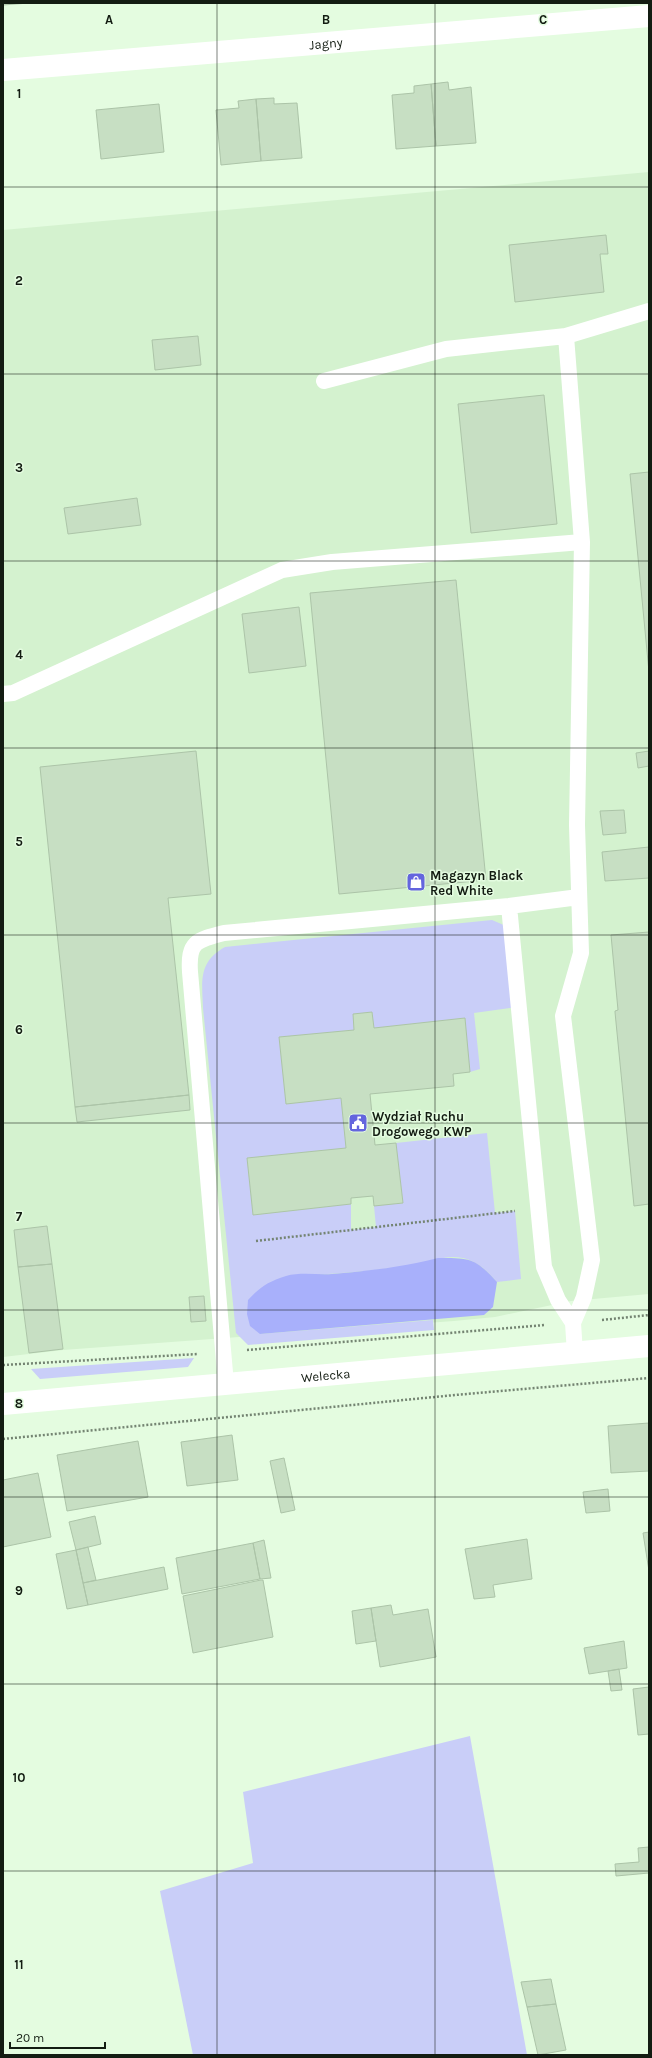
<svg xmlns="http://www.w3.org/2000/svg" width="652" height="2058" font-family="Karla,sans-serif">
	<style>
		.built { fill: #d4f2cf }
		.green { fill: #c9cef8 }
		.forest { fill: #a8b0fb }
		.building { fill: #c7dfc3; stroke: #acc4a8 }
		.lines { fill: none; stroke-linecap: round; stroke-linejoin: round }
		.path { stroke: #748472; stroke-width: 2.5; stroke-dasharray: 2 2; stroke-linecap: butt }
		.service { stroke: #fff; stroke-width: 16 }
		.minor { stroke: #fff; stroke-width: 22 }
		.primary { stroke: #fff; stroke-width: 22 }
		.grid { fill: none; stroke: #131c12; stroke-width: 1; stroke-opacity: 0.55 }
		.labels { text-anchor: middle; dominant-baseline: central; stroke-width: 3; stroke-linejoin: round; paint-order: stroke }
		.street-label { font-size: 13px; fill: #131c12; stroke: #e4fce0 }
		.poi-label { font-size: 13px; font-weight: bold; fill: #131c12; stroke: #e4fce0; text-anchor: start }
		.grid-label { font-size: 13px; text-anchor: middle; font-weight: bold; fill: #131c12; stroke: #e4fce0; stroke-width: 3; stroke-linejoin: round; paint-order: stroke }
	</style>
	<rect width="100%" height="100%" fill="#e4fce0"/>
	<path class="built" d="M 649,172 L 649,1294 L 571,1301 L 495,1317 L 454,1321 L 63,1350 L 3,1357 L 3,230 Z"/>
	<path class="green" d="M 492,920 L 506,926 L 518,1007 L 474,1013 L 480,1069 L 470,1072 L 465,1018 L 374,1028 L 372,1012 L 353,1014 L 354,1030 L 279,1037 L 286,1104 L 341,1098 L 346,1148 L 247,1158 L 253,1215 L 351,1204 L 351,1230 L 376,1227 L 374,1206 L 403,1203 L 396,1143 L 487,1133 L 495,1213 L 515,1211 L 521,1279 L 497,1282 C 487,1271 479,1262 463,1258 C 446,1254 429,1262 412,1265 C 372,1272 329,1274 288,1276 L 260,1334 L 433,1320 L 434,1330 L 248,1345 L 236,1333 L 203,1008 C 202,981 198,962 225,947 Z
		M 194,1358 L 188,1367 L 40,1379 L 31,1369 Z
		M 470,1736 L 527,2055 L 193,2055 L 160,1891 L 253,1863 L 243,1792 Z"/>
	<path class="forest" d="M 438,1258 C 471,1258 475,1258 497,1282 L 493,1307 L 484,1315 L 260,1334 L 250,1326 L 247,1314 L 248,1300 C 261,1286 268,1282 286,1276 C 300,1272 318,1275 332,1274 C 368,1271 404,1267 438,1258 Z"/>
	<path class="building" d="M 3,3 L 29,3 L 3,5 Z
		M 448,82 L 449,90 L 471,87 L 476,143 L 436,146 L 431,84 Z
		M 431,84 L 436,146 L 396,149 L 392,95 L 414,93 L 414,86 Z
		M 274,98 L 274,104 L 297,103 L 302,158 L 261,161 L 256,99 Z
		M 256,99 L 261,161 L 221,165 L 216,110 L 239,108 L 238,101 Z
		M 159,104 L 164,152 L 101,159 L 96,110 Z
		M 606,235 L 608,254 L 600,254 L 604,292 L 515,302 L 509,245 Z
		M 198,336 L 201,365 L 155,370 L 152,340 Z
		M 544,395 L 557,524 L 471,533 L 458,404 Z
		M 649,472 L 649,672 L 630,474 Z
		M 137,498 L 141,525 L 68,534 L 64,508 Z
		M 456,580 L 486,880 L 339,894 L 310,593 Z
		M 299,607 L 306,666 L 249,673 L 242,614 Z
		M 196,751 L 211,894 L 168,898 L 189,1095 L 75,1107 L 40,767 Z
		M 649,751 L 649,766 L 638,768 L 636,753 Z
		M 624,810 L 626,833 L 603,835 L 600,811 Z
		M 649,847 L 649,878 L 605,881 L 602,852 Z
		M 649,932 L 649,1204 L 634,1206 L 615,1012 L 615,1011 L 618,1010 L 611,935 Z
		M 372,1012 L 374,1028 L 465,1018 L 470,1072 L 453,1074 L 454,1086 L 370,1094 L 375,1145 L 396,1143 L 403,1203 L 374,1206 L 373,1196 L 351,1198 L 351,1204 L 253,1215 L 247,1158 L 346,1148 L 341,1098 L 286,1104 L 279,1037 L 354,1030 L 353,1014 Z
		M 189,1095 L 190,1110 L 77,1122 L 75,1107 Z
		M 47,1226 L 52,1264 L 18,1267 L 14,1230 Z
		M 52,1264 L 63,1349 L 29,1353 L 18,1267 Z
		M 204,1296 L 206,1321 L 191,1322 L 189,1297 Z
		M 649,1423 L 649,1471 L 611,1473 L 608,1426 Z
		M 232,1435 L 238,1480 L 187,1486 L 181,1442 Z
		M 138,1441 L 148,1497 L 67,1511 L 57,1455 Z
		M 284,1458 L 295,1510 L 281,1513 L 270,1461 Z
		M 38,1473 L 51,1537 L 3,1547 L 3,1480 Z
		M 608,1489 L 610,1511 L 586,1513 L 583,1492 Z
		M 95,1516 L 101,1544 L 76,1550 L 69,1522 Z
		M 649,1532 L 649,1571 L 643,1533 Z
		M 527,1539 L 532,1579 L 493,1585 L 495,1597 L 474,1599 L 465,1549 Z
		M 264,1540 L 271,1578 L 260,1579 L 253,1543 Z
		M 253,1543 L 260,1579 L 182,1594 L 176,1558 Z
		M 88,1547 L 96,1580 L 83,1583 L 76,1550 Z
		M 76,1550 L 88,1605 L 67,1609 L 56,1554 Z
		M 164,1567 L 168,1589 L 88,1605 L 83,1583 Z
		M 261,1580 L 263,1580 L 273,1637 L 193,1653 L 183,1596 Z
		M 391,1605 L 393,1615 L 428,1609 L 436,1657 L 380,1667 L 371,1608 Z
		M 371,1608 L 376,1641 L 356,1644 L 352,1611 Z
		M 624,1641 L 627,1668 L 589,1674 L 584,1648 Z
		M 619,1669 L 622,1690 L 611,1691 L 608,1671 Z
		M 649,1687 L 649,1734 L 638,1735 L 633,1689 Z
		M 649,1847 L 649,1873 L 616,1876 L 615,1864 L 639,1862 L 638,1848 Z
		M 551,1979 L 556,2004 L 527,2007 L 521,1982 Z
		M 556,2004 L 566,2050 L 538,2055 L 527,2007 Z"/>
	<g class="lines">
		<path class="path" d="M 256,1241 L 515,1211
			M 602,1320 L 649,1315
			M 247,1350 L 545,1325
			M 3,1365 L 198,1354
			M 3,1439 L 455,1395 L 649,1378"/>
		<path class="service" d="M 566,336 L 582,542 L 577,825 L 581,953 L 563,1016 L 592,1260 L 584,1297 L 573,1323
			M 324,381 L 446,349 L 566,336 L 649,311
			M 3,694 L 13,693 L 282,570 L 332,562 L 582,542
			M 509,906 L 544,1267 L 558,1300 L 573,1323 L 575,1353
			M 226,1384 L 190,972 C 188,942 196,940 224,933 L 509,906 L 579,897"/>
		<path class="minor" id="s1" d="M 3,70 L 649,16"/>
		<path class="primary" id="s2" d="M 3,1404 L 649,1346"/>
	</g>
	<path class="grid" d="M 217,3 L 217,2055M 435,3 L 435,2055M 3,187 L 649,187M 3,374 L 649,374M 3,561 L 649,561M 3,748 L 649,748M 3,935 L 649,935M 3,1123 L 649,1123M 3,1310 L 649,1310M 3,1497 L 649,1497M 3,1684 L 649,1684M 3,1871 L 649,1871"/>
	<defs>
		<symbol id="shop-square" viewBox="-11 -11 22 22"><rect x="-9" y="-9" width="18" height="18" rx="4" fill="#6465de" stroke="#e4fce0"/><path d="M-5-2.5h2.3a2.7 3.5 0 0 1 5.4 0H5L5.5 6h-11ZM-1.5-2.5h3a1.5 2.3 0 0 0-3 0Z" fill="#fff"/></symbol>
		<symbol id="civic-square" viewBox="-11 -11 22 22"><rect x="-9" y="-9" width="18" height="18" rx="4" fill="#6465de" stroke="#e4fce0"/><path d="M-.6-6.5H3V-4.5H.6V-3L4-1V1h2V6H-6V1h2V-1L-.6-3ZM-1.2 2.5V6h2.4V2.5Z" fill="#fff"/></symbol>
	</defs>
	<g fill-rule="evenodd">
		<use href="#shop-square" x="405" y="871" width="22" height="22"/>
		<use href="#civic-square" x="347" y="1112" width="22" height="22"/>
	</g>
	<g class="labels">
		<g class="street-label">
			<text stroke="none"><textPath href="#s1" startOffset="324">Jagny</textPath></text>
			<text stroke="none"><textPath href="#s2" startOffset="324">Welecka</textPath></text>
		</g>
		<g class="poi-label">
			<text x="430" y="875">Magazyn Black<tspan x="430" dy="15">Red White</tspan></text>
			<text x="372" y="1116">Wydział Ruchu<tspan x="372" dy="15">Drogowego KWP</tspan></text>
		</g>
	</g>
	<g class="grid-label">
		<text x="109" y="24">A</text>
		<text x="326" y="24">B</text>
		<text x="543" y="24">C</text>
		<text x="19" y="98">1</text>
		<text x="19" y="285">2</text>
		<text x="19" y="472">3</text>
		<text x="19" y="659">4</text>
		<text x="19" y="846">5</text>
		<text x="19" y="1034">6</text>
		<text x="19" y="1221">7</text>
		<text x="19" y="1408">8</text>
		<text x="19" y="1595">9</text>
		<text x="19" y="1782">10</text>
		<text x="19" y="1969">11</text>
	</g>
	<rect width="652" height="2058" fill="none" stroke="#131c12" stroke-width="8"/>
	<path d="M10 2042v6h95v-6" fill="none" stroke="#131c12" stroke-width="2"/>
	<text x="16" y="2042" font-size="12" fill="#131c12" stroke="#e4fce0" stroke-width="3" paint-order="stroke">20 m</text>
</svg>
